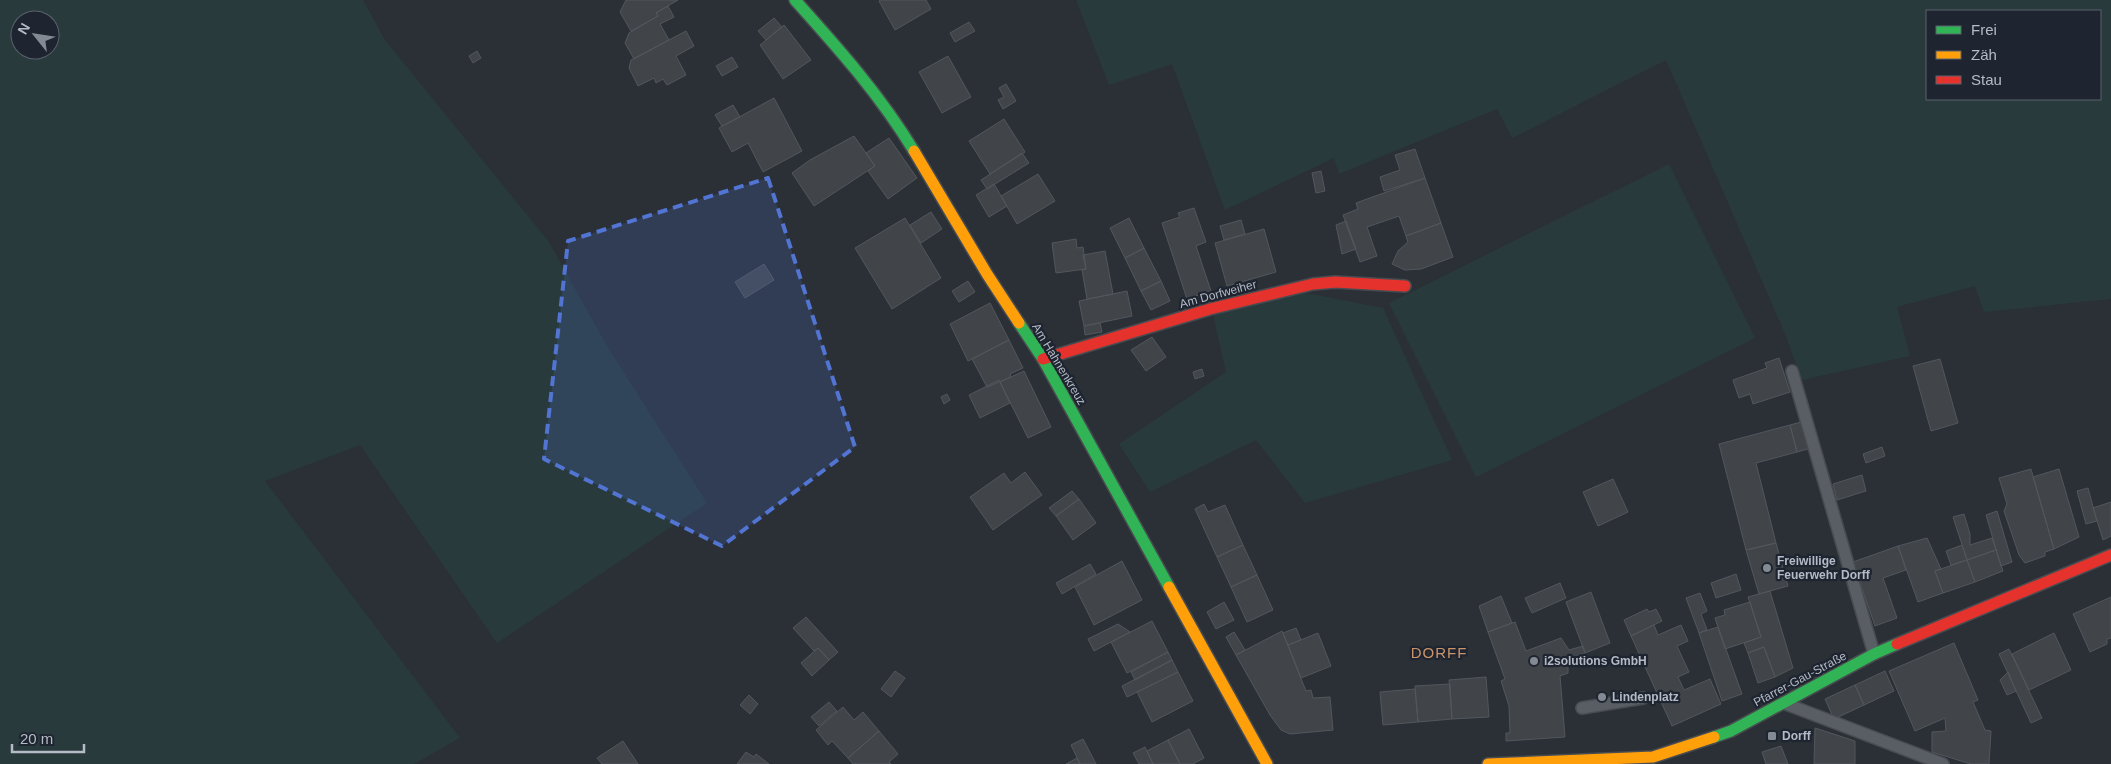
<svg xmlns="http://www.w3.org/2000/svg" width="2111" height="764" font-family="Arial,sans-serif">
	<style>
		.green { fill: #283a3c; fill-rule: evenodd }
		.building { fill: #41454a; stroke: #52575d }
		.lines { fill: none; stroke-linecap: round; stroke-linejoin: round }
		.lane-casing { stroke: #484c51; stroke-width: 14 }
		.fast-casing { stroke: #484c51; stroke-width: 14 }
		.slow-casing { stroke: #484c51; stroke-width: 14 }
		.jam-casing { stroke: #484c51; stroke-width: 14 }
		.lane { stroke: #595d64; stroke-width: 11 }
		.fast { stroke: #30b455; stroke-width: 11 }
		.slow { stroke: #ff9f0a; stroke-width: 11 }
		.jam { stroke: #e5322d; stroke-width: 11 }
		.marked { fill: #5274d2; fill-opacity: 0.2; stroke: #5274d2; stroke-width: 4; stroke-dasharray: 10 6; stroke-linejoin: round }
		.poi-dot { fill: #848a94; stroke: #1e2530; stroke-width: 2 }
		.labels { text-anchor: middle; dominant-baseline: central; stroke-width: 4.5; stroke-linejoin: round; paint-order: stroke }
		.street-label { font-size: 12px; fill: #b4bbc6; stroke: #1e2530 }
		.poi-label { font-size: 12px; font-weight: bold; fill: #b4bbc6; stroke: #1e2530; text-anchor: start }
		.quarter-label { font-size: 15px; letter-spacing: 1px; fill: #cc9369; stroke: #1e2530 }
	</style>
	<rect width="100%" height="100%" fill="#2a3036"/>
	<path class="green" d="M 0,0 L 363,0 L 385,40 L 549,242 L 607,346 L 707,503 L 497,643 L 360,445 L 265,481 L 460,738 L 414,764 L 0,764 ZM 20,20 L 50,20 L 50,50 L 20,50 Z
		M 1076,0 L 2111,0 L 2111,299 L 1984,312 L 1975,286 L 1897,307 L 1910,356 L 1802,380 L 1785,334 L 1666,60 L 1512,138 L 1497,109 L 1339,174 L 1334,158 L 1225,210 L 1172,64 L 1109,85 ZM 2100,11 L 2100,99 L 1927,99 L 1927,11 Z
		M 1669,164 L 1755,338 L 1476,477 L 1389,303 Z
		M 1306,293 L 1383,308 L 1452,460 L 1305,503 L 1256,440 L 1150,492 L 1119,444 L 1226,372 L 1213,315 Z"/>
	<path class="building" d="M 626,0 L 678,0 L 656,13 L 658,16 L 631,31 L 620,12 Z
		M 881,0 L 926,0 L 931,9 L 895,30 L 879,1 Z
		M 668,6 L 674,17 L 660,24 L 669,40 L 634,59 L 625,43 L 629,33 L 658,16 L 656,13 Z
		M 774,18 L 782,27 L 766,40 L 758,31 Z
		M 969,22 L 975,31 L 955,42 L 950,33 Z
		M 784,25 L 811,60 L 783,79 L 760,45 Z
		M 686,31 L 694,46 L 676,56 L 686,75 L 667,85 L 663,79 L 656,83 L 654,78 L 638,86 L 629,68 L 631,60 Z
		M 477,51 L 481,58 L 473,63 L 469,56 Z
		M 948,56 L 971,97 L 942,113 L 919,72 Z
		M 732,57 L 738,67 L 722,76 L 716,66 Z
		M 1006,84 L 1016,101 L 1003,109 L 998,100 L 1004,97 L 999,88 Z
		M 774,98 L 802,151 L 763,172 L 748,143 L 732,152 L 719,128 Z
		M 733,105 L 740,117 L 722,126 L 715,115 Z
		M 1004,119 L 1025,152 L 990,174 L 969,141 Z
		M 854,136 L 875,166 L 814,206 L 792,173 L 810,160 Z
		M 889,138 L 917,178 L 888,199 L 868,171 L 875,166 L 866,153 Z
		M 1415,149 L 1425,178 L 1384,191 L 1380,177 L 1400,170 L 1395,155 Z
		M 1022,153 L 1029,163 L 987,189 L 981,180 Z
		M 1321,171 L 1325,191 L 1316,193 L 1312,173 Z
		M 1038,174 L 1055,201 L 1017,224 L 1001,196 Z
		M 1425,178 L 1441,223 L 1406,236 L 1399,216 L 1367,227 L 1377,256 L 1360,262 L 1343,215 L 1358,209 L 1356,203 Z
		M 994,184 L 1007,206 L 989,217 L 976,195 Z
		M 1194,208 L 1206,242 L 1196,246 L 1211,291 L 1187,299 L 1162,223 L 1180,217 L 1178,213 Z
		M 931,212 L 942,229 L 921,243 L 910,225 Z
		M 905,218 L 941,278 L 892,309 L 855,248 Z
		M 1129,218 L 1144,248 L 1125,258 L 1110,228 Z
		M 1241,220 L 1245,234 L 1224,240 L 1220,226 Z
		M 1346,221 L 1356,249 L 1342,254 L 1336,225 Z
		M 1441,223 L 1453,257 L 1421,269 L 1405,270 L 1392,264 L 1398,251 L 1408,242 L 1406,236 Z
		M 1264,229 L 1276,272 L 1227,286 L 1215,243 Z
		M 1076,239 L 1077,248 L 1083,247 L 1086,269 L 1056,273 L 1052,243 Z
		M 1144,248 L 1161,281 L 1141,291 L 1125,258 Z
		M 1105,251 L 1113,294 L 1087,299 L 1082,270 L 1086,269 L 1083,255 Z
		M 764,264 L 774,280 L 745,298 L 735,282 Z
		M 968,281 L 975,292 L 959,302 L 952,291 Z
		M 1161,281 L 1170,301 L 1151,310 L 1141,291 Z
		M 1127,291 L 1132,316 L 1084,326 L 1079,301 Z
		M 990,303 L 1009,340 L 968,361 L 950,324 Z
		M 1100,323 L 1102,332 L 1085,335 L 1084,326 Z
		M 1152,337 L 1166,357 L 1146,371 L 1131,350 Z
		M 1009,340 L 1023,368 L 1010,374 L 1011,377 L 987,387 L 972,359 Z
		M 1779,358 L 1790,392 L 1753,404 L 1750,394 L 1739,398 L 1733,380 L 1767,368 L 1765,363 Z
		M 1940,359 L 1958,423 L 1931,431 L 1913,366 Z
		M 1202,369 L 1204,376 L 1195,379 L 1193,372 Z
		M 1024,371 L 1051,427 L 1028,438 L 1000,382 Z
		M 999,380 L 1010,403 L 980,418 L 969,395 Z
		M 947,394 L 950,400 L 944,404 L 941,397 Z
		M 1801,422 L 1808,449 L 1797,452 L 1790,425 Z
		M 1790,425 L 1797,452 L 1756,463 L 1776,543 L 1746,550 L 1719,444 Z
		M 1882,447 L 1885,456 L 1866,463 L 1863,454 Z
		M 2031,469 L 2054,549 L 2045,552 L 2045,556 L 2025,563 L 2019,555 L 2004,511 L 2007,504 L 1999,478 Z
		M 2059,469 L 2079,537 L 2054,549 L 2033,477 Z
		M 1025,472 L 1042,495 L 993,530 L 970,497 L 1004,473 L 1011,483 Z
		M 1862,475 L 1866,491 L 1837,500 L 1833,484 Z
		M 1613,479 L 1628,512 L 1598,526 L 1583,492 Z
		M 2088,488 L 2097,521 L 2086,524 L 2077,491 Z
		M 1072,491 L 1079,499 L 1056,516 L 1049,508 Z
		M 1079,499 L 1096,523 L 1073,540 L 1056,516 Z
		M 2111,502 L 2111,536 L 2103,540 L 2093,508 Z
		M 1204,504 L 1208,512 L 1225,505 L 1243,545 L 1217,557 L 1195,509 Z
		M 1997,511 L 2012,562 L 2001,566 L 1986,515 Z
		M 1964,514 L 1970,534 L 1970,545 L 1992,538 L 1996,550 L 1967,560 L 1953,517 Z
		M 1927,538 L 1941,569 L 1935,571 L 1943,593 L 1918,602 L 1898,546 Z
		M 1776,543 L 1788,586 L 1759,594 L 1746,550 Z
		M 1243,545 L 1257,575 L 1231,587 L 1217,557 Z
		M 1962,545 L 1967,560 L 1951,565 L 1946,551 Z
		M 1898,546 L 1906,570 L 1883,578 L 1897,618 L 1875,626 L 1853,562 Z
		M 1996,550 L 2003,571 L 1975,582 L 1967,560 Z
		M 1967,560 L 1975,582 L 1943,593 L 1935,571 Z
		M 1122,561 L 1142,600 L 1094,625 L 1075,587 Z
		M 1090,564 L 1096,574 L 1062,594 L 1056,583 Z
		M 1736,574 L 1741,590 L 1716,598 L 1711,583 Z
		M 1257,575 L 1273,610 L 1247,622 L 1231,587 Z
		M 1560,583 L 1566,598 L 1532,613 L 1525,598 Z
		M 1770,591 L 1793,668 L 1775,677 L 1764,647 L 1748,653 L 1744,643 L 1761,637 L 1748,597 Z
		M 1591,592 L 1610,643 L 1585,653 L 1566,602 Z
		M 1700,593 L 1707,611 L 1701,614 L 1707,630 L 1699,633 L 1686,598 Z
		M 1501,596 L 1512,623 L 1488,632 L 1479,606 Z
		M 2111,597 L 2111,638 L 2107,639 L 2107,644 L 2090,652 L 2073,614 Z
		M 1224,602 L 1234,620 L 1216,629 L 1207,612 Z
		M 1750,602 L 1761,637 L 1725,649 L 1715,618 L 1725,615 L 1724,610 Z
		M 1647,609 L 1649,612 L 1656,609 L 1662,621 L 1631,636 L 1624,620 Z
		M 806,617 L 838,652 L 829,660 L 818,648 L 814,651 L 793,628 Z
		M 1152,621 L 1168,652 L 1127,673 L 1111,642 Z
		M 1515,622 L 1526,651 L 1561,638 L 1569,650 L 1583,646 L 1585,653 L 1568,659 L 1568,673 L 1560,676 L 1565,737 L 1506,741 L 1506,733 L 1510,733 L 1509,706 L 1501,681 L 1505,679 L 1488,632 Z
		M 1118,624 L 1130,632 L 1094,651 L 1088,639 Z
		M 1654,625 L 1658,635 L 1681,625 L 1688,641 L 1677,646 L 1689,672 L 1678,677 L 1684,690 L 1710,679 L 1721,704 L 1672,726 L 1631,636 Z
		M 1718,627 L 1742,694 L 1722,701 L 1699,633 Z
		M 1296,628 L 1301,640 L 1288,645 L 1283,633 Z
		M 1282,631 L 1306,691 L 1311,690 L 1313,698 L 1330,697 L 1333,730 L 1290,734 L 1281,730 L 1270,715 L 1236,655 Z
		M 1234,632 L 1245,650 L 1236,655 L 1226,637 Z
		M 1318,633 L 1331,666 L 1301,678 L 1288,645 Z
		M 2054,633 L 2071,670 L 2029,690 L 2012,654 Z
		M 1954,643 L 1978,700 L 1973,702 L 1985,730 L 1991,731 L 1989,764 L 1971,764 L 1932,752 L 1932,732 L 1946,731 L 1945,718 L 1915,731 L 1889,671 Z
		M 1764,647 L 1775,677 L 1758,683 L 1748,653 Z
		M 818,648 L 829,660 L 812,676 L 801,663 Z
		M 2009,649 L 2042,718 L 2031,723 L 1999,654 Z
		M 1168,652 L 1172,660 L 1135,680 L 1131,672 Z
		M 1172,660 L 1178,672 L 1127,697 L 1122,686 Z
		M 895,671 L 905,678 L 891,697 L 881,689 Z
		M 1885,671 L 1894,691 L 1864,705 L 1855,685 Z
		M 1178,672 L 1193,701 L 1152,722 L 1137,692 Z
		M 2008,672 L 2016,691 L 2007,695 L 2000,680 Z
		M 1486,677 L 1489,717 L 1452,719 L 1449,680 Z
		M 1450,684 L 1452,719 L 1418,722 L 1415,686 Z
		M 1855,685 L 1864,705 L 1834,719 L 1825,699 Z
		M 1415,689 L 1418,722 L 1383,725 L 1380,692 Z
		M 749,695 L 758,704 L 750,714 L 740,705 Z
		M 829,702 L 837,711 L 819,726 L 811,717 Z
		M 843,707 L 854,720 L 863,712 L 879,731 L 848,758 L 832,741 L 828,745 L 816,730 Z
		M 1815,728 L 1855,741 L 1855,764 L 1814,764 Z
		M 1189,729 L 1204,758 L 1193,764 L 1180,764 L 1168,740 Z
		M 879,731 L 898,754 L 889,762 L 891,764 L 853,764 L 848,758 Z
		M 1083,739 L 1096,764 L 1080,764 L 1071,745 Z
		M 1168,740 L 1180,764 L 1153,764 L 1147,751 Z
		M 623,741 L 638,764 L 602,764 L 597,758 Z
		M 1781,746 L 1788,764 L 1766,764 L 1762,752 Z
		M 1145,747 L 1147,751 L 1153,764 L 1139,764 L 1133,753 Z
		M 746,752 L 754,757 L 756,754 L 769,764 L 737,764 Z
		M 1077,758 L 1080,764 L 1066,764 Z"/>
	<g class="lines">
		<defs>
			<path id="lane" d="M 1792,371 L 1874,654
				M 1786,704 L 1943,764
				M 1582,708 L 1643,698"/>
			<path id="fast" d="M 795,0 C 839,49 880,95 914,151
				M 1019,323 L 1043,359 L 1169,587
				M 1714,737 L 1731,731 L 1874,654 L 1897,644"/>
			<path id="slow" d="M 914,151 L 987,274 L 1019,323
				M 1169,587 L 1267,764
				M 1488,764 L 1653,757 L 1714,737"/>
			<path id="jam" d="M 1043,359 L 1210,309 L 1313,284 L 1335,282 L 1405,286
				M 1897,644 L 2111,555"/>
		</defs>
		<use href="#lane" class="lane-casing"/>
		<use href="#fast" class="fast-casing"/>
		<use href="#slow" class="slow-casing"/>
		<use href="#jam" class="jam-casing"/>
		<use href="#lane" class="lane"/>
		<use href="#fast" class="fast"/>
		<use href="#slow" class="slow"/>
		<use href="#jam" class="jam"/>
	</g>
	<path class="marked" d="M 768,178 L 855,447 L 722,546 L 544,459 L 568,241 Z"/>
	<g class="poi-dot">
		<circle cx="1767" cy="568" r="5"/>
		<circle cx="1534" cy="661" r="5"/>
		<circle cx="1602" cy="697" r="5"/>
		<rect x="1767" y="731" width="10" height="10" rx="2.5"/>
	</g>
	<g class="labels">
		<g class="street-label">
			<text transform="translate(1218 294) rotate(-15)">Am Dorfweiher</text>
			<text transform="translate(1059 364) rotate(59)">Am Hahnenkreuz</text>
			<text transform="translate(1800 679) rotate(-28)">Pfarrer-Gau-Straße</text>
		</g>
		<g class="poi-label">
			<text x="1777" y="561">Freiwillige<tspan x="1777" dy="14">Feuerwehr Dorff</tspan></text>
			<text x="1544" y="661">i2solutions GmbH</text>
			<text x="1612" y="697">Lindenplatz</text>
			<text x="1782" y="736">Dorff</text>
		</g>
		<g class="quarter-label">
			<text x="1439" y="652">DORFF</text>
		</g>
	</g>
	<rect x="1926" y="10" width="175" height="90" fill="#1e2530" stroke="#5a616c"/>
	<rect x="1936" y="26" width="25" height="8" fill="#30b455" stroke="#5a616c"/>
	<text x="1971" y="35" font-size="15" fill="#b4bbc6">Frei</text>
	<rect x="1936" y="51" width="25" height="8" fill="#ff9f0a" stroke="#5a616c"/>
	<text x="1971" y="60" font-size="15" fill="#b4bbc6">Zäh</text>
	<rect x="1936" y="76" width="25" height="8" fill="#e5322d" stroke="#5a616c"/>
	<text x="1971" y="85" font-size="15" fill="#b4bbc6">Stau</text>
	<g transform="translate(35 35) rotate(300)"><circle r="24" fill="#1e2530" stroke="#5a616c"/>
	<path d="M0-4L9 19L0 12L-9 19Z" fill="#848a94"/>
	<text y="-8" font-size="14" font-weight="bold" text-anchor="middle" fill="#b4bbc6">N</text>
	</g>
	<path d="M12 744v8h72v-8" fill="none" stroke="#b4bbc6" stroke-width="2.5"/>
	<text x="20" y="744" font-size="15" fill="#b4bbc6" stroke="#1e2530" stroke-width="4" paint-order="stroke">20 m</text>
</svg>
